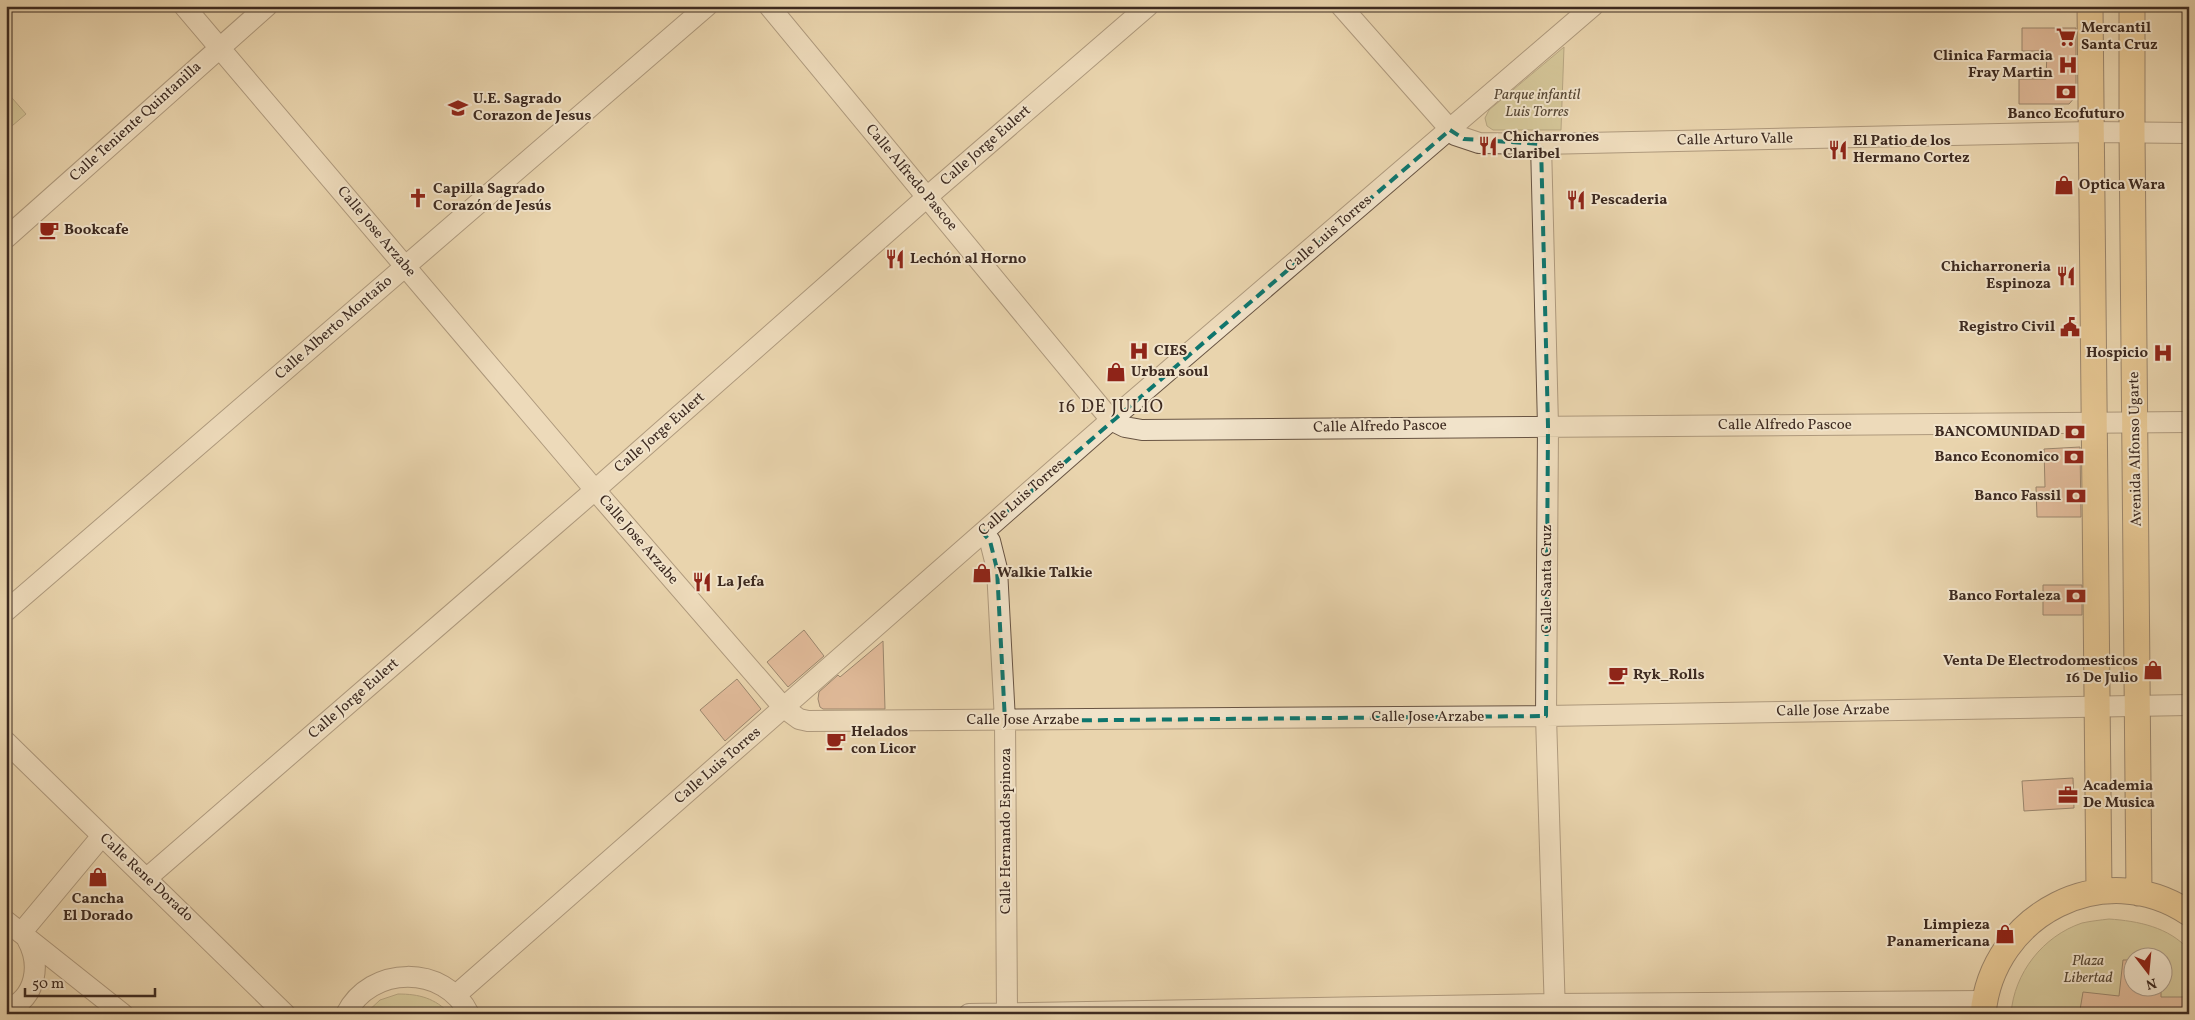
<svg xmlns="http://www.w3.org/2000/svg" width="2195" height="1020" font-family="Vollkorn,serif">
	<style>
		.green { fill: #bebb85; stroke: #7e7252; fill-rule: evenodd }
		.building { fill: #d59c80; stroke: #3d2a20 }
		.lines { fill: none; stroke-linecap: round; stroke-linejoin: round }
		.minor-casing { stroke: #685443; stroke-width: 22 }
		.major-casing { stroke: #3d2a20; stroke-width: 27 }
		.minor { stroke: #f1e3ca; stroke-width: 20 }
		.major { stroke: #e4ba76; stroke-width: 25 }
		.marked { fill: none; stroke: #0f766e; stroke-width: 4; stroke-dasharray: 10 6; stroke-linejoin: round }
		.labels { text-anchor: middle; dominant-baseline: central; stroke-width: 4; stroke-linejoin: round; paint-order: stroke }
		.poi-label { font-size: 15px; font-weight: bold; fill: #3d2a20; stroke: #f1e3ca; text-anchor: start }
		.park-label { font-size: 15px; font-style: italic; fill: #574734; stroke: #f1e3ca }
		.street-label { font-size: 15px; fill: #3d2a20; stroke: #f1e3ca }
		.quarter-label { font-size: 18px; letter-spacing: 1px; fill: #3d2a20; stroke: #f1e3ca }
	</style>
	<rect width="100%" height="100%" fill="#e9d4ad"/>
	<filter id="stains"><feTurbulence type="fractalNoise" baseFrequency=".004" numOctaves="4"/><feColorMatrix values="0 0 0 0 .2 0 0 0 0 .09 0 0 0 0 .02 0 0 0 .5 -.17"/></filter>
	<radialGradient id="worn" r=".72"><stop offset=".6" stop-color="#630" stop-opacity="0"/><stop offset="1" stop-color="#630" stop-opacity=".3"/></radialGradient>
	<path class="green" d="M 1564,47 L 1561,130 L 1493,130 L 1487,126 L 1485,118 L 1489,110 Z
		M 6,91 L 26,114 L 6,131 Z
		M 2109,919 C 2138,921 2169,927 2189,950 L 2189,1014 L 2011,1014 C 2014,973 2043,936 2082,923 C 2091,921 2101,920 2109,919 ZM 2132,958 L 2162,958 L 2162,988 L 2132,988 Z
		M 398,994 C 419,994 435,998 450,1014 L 365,1014 L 380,1000 Z"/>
	<path class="building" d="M 2022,28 L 2076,28 L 2076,96 L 2069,104 L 2019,104 L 2019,79 L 2046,79 L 2047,51 L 2022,51 Z
		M 2080,447 L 2081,517 L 2037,517 L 2036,487 L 2045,487 L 2044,449 Z
		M 2043,585 L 2082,585 L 2082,615 L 2043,615 Z
		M 804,630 L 824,656 L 788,687 L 767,662 Z
		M 883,641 L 885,709 L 823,709 L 820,707 L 818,699 L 819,692 L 838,675 L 840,677 Z
		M 737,679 L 761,709 L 725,741 L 700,710 Z
		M 2073,778 L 2074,808 L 2024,811 L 2022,781 Z
		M 2123,960 L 2132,960 L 2132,988 L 2161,988 L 2161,997 L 2189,997 L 2189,1014 L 2115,1014 L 2080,1010 L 2083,992 L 2119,996 Z"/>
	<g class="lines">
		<defs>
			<path id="minor" d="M 184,6 L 595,490 L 784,708 L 799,719 L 808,721 L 1546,716 L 2189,705
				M 769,6 L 1111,420 L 1125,427 L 1142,430 L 2189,422
				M 1341,6 L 1455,135 L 1479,143 L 1541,144 L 2092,132 L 2189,133
				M 1541,144 L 1548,426 L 1546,716 L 1555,1014
				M 6,238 L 267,6
				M 983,533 L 990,541 L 997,569 L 1005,721 L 1007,1014
				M 6,611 L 707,6
				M 6,742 L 285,1014
				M 147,878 L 595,490 L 927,197 L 1148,6
				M 6,921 L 123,1014
				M 21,933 L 101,837
				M 456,995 L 1111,420 L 1593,6
				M 6,1010 C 37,998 41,964 27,939
				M 346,1014 C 370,965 445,964 469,1014
				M 969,1014 L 1554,1004 L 1984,1001"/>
			<path id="major" d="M 2090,6 L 2099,891
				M 2132,6 L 2132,133 L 2139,893
				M 1983,1014 C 1992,914 2104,856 2189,913"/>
		</defs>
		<use href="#minor" class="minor-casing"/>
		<use href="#major" class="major-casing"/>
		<use href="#minor" class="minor"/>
		<use href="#major" class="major"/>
	</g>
	<path d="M0 0H2195V1020H0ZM 1450,130 L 1464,139 L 1541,144 L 1548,426 L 1546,716 L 1005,721 L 997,569 L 990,541 L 983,533 Z" fill="#e9d4ad" fill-opacity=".55" fill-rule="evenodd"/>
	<path class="marked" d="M 1450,130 L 1464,139 L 1541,144 L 1548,426 L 1546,716 L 1005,721 L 997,569 L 990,541 L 983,533 Z"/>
	<defs>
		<symbol id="supermarket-bare" viewBox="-9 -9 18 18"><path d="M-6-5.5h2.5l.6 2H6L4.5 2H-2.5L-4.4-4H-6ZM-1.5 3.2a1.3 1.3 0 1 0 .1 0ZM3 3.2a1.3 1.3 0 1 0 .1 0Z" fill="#8f2418" stroke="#f1e3ca" stroke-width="2.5" paint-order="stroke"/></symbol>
		<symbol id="hospital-bare" viewBox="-9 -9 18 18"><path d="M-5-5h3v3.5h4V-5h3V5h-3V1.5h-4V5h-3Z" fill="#8f2418" stroke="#f1e3ca" stroke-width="2.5" paint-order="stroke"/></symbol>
		<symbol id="bank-bare" viewBox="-9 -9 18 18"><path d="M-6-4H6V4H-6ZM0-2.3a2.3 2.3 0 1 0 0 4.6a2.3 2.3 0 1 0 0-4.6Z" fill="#8f2418" stroke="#f1e3ca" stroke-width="2.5" paint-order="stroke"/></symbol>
		<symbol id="school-bare" viewBox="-9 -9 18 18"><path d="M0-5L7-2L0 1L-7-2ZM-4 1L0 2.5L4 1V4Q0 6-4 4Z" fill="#8f2418" stroke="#f1e3ca" stroke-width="2.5" paint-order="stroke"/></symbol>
		<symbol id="restaurant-bare" viewBox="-9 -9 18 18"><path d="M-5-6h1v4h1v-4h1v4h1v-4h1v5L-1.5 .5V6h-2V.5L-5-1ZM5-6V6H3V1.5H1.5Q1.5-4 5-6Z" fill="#8f2418" stroke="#f1e3ca" stroke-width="2.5" paint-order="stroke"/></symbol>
		<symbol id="shop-bare" viewBox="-9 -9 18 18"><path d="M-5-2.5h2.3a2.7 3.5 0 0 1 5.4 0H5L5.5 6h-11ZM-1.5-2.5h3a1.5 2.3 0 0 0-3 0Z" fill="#8f2418" stroke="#f1e3ca" stroke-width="2.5" paint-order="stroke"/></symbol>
		<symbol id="church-bare" viewBox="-9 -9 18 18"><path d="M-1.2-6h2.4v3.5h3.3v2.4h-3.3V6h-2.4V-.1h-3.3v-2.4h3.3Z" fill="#8f2418" stroke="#f1e3ca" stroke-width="2.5" paint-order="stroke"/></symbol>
		<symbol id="cafe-bare" viewBox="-9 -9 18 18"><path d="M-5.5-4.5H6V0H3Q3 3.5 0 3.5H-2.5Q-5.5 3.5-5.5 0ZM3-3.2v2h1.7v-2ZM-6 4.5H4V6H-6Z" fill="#8f2418" stroke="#f1e3ca" stroke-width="2.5" paint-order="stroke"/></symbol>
		<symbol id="civic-bare" viewBox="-9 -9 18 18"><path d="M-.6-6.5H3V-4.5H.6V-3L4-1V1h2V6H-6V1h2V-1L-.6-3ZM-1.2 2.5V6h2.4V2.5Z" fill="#8f2418" stroke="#f1e3ca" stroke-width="2.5" paint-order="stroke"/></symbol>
		<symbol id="office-bare" viewBox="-9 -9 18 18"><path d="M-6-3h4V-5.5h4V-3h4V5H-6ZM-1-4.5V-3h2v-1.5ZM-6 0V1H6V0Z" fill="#8f2418" stroke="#f1e3ca" stroke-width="2.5" paint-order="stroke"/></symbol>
	</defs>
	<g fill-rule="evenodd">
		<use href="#supermarket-bare" x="2052" y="23" width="28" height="28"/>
		<use href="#hospital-bare" x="2054" y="51" width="28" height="28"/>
		<use href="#bank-bare" x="2052" y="78" width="28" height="28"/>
		<use href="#school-bare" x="444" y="94" width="28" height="28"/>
		<use href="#restaurant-bare" x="1474" y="132" width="28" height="28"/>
		<use href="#restaurant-bare" x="1824" y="136" width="28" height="28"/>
		<use href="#shop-bare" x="2050" y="171" width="28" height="28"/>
		<use href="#church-bare" x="404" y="184" width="28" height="28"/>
		<use href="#restaurant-bare" x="1562" y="186" width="28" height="28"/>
		<use href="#cafe-bare" x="35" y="216" width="28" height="28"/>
		<use href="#restaurant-bare" x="881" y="245" width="28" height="28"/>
		<use href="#restaurant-bare" x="2052" y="262" width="28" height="28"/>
		<use href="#civic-bare" x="2056" y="313" width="28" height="28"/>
		<use href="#hospital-bare" x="1125" y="337" width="28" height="28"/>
		<use href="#hospital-bare" x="2149" y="339" width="28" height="28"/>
		<use href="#shop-bare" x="1102" y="358" width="28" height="28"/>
		<use href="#bank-bare" x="2061" y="418" width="28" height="28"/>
		<use href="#bank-bare" x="2060" y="443" width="28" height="28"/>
		<use href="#bank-bare" x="2062" y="482" width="28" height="28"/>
		<use href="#shop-bare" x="968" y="559" width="28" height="28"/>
		<use href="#restaurant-bare" x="688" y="568" width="28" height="28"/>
		<use href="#bank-bare" x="2062" y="582" width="28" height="28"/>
		<use href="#shop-bare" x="2139" y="656" width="28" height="28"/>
		<use href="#cafe-bare" x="1604" y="661" width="28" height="28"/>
		<use href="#cafe-bare" x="822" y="727" width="28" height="28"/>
		<use href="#office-bare" x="2054" y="781" width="28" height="28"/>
		<use href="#shop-bare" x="84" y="863" width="28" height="28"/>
		<use href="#shop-bare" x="1991" y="920" width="28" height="28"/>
	</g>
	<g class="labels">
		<g class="poi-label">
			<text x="2081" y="28">Mercantil<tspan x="2081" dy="17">Santa Cruz</tspan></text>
			<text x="2053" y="56" text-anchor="end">Clinica Farmacia<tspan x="2053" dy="17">Fray Martin</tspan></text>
			<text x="473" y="99">U.E. Sagrado<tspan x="473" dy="17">Corazon de Jesus</tspan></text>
			<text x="2066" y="114" text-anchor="middle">Banco Ecofuturo</text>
			<text x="1503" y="137">Chicharrones<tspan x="1503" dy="17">Claribel</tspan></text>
			<text x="1853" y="141">El Patio de los<tspan x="1853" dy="17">Hermano Cortez</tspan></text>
			<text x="2079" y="185">Optica Wara</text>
			<text x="433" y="189">Capilla Sagrado<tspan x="433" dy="17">Corazón de Jesús</tspan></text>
			<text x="1591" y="200">Pescaderia</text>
			<text x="64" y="230">Bookcafe</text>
			<text x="910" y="259">Lechón al Horno</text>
			<text x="2051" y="267" text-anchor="end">Chicharroneria<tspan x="2051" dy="17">Espinoza</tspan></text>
			<text x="2055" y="327" text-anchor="end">Registro Civil</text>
			<text x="1154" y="351">CIES</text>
			<text x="2148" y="353" text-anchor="end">Hospicio</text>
			<text x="1131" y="372">Urban soul</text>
			<text x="2060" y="432" text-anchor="end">BANCOMUNIDAD</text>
			<text x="2059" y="457" text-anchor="end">Banco Economico</text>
			<text x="2061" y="496" text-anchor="end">Banco Fassil</text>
			<text x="997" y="573">Walkie Talkie</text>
			<text x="717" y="582">La Jefa</text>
			<text x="2061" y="596" text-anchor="end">Banco Fortaleza</text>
			<text x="2138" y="661" text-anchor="end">Venta De Electrodomesticos<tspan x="2138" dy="17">16 De Julio</tspan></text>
			<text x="1633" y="675">Ryk_Rolls</text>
			<text x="851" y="732">Helados<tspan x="851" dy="17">con Licor</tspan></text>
			<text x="2083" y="786">Academia<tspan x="2083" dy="17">De Musica</tspan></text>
			<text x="98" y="899" text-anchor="middle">Cancha<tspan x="98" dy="17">El Dorado</tspan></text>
			<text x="1990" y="925" text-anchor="end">Limpieza<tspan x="1990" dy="17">Panamericana</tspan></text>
		</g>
		<g class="park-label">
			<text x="1537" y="95">Parque infantil<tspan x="1537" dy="17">Luis Torres</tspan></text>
			<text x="2088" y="961">Plaza<tspan x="2088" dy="17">Libertad</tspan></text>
		</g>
		<g class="street-label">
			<text transform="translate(136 122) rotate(-42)">Calle Teniente Quintanilla</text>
			<text transform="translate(1735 140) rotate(-1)">Calle Arturo Valle</text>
			<text transform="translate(986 146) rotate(-41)">Calle Jorge Eulert</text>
			<text transform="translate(911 178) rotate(50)">Calle Alfredo Pascoe</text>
			<text transform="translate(376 232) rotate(50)">Calle Jose Arzabe</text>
			<text transform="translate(1329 234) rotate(-41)">Calle Luis Torres</text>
			<text transform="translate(334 328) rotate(-41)">Calle Alberto Montaño</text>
			<text x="1785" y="425">Calle Alfredo Pascoe</text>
			<text transform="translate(1380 427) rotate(-1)">Calle Alfredo Pascoe</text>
			<text transform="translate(660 433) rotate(-41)">Calle Jorge Eulert</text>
			<text transform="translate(2136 449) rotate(-91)">Avenida Alfonso Ugarte</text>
			<text transform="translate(1022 498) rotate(-41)">Calle Luis Torres</text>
			<text transform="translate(638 540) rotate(49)">Calle Jose Arzabe</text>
			<text transform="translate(1547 579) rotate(-90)">Calle Santa Cruz</text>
			<text transform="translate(354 699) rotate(-41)">Calle Jorge Eulert</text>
			<text transform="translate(1833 711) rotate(-1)">Calle Jose Arzabe</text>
			<text x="1428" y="717">Calle Jose Arzabe</text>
			<text x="1023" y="720">Calle Jose Arzabe</text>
			<text transform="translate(718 766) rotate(-41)">Calle Luis Torres</text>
			<text transform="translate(1006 831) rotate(-90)">Calle Hernando Espinoza</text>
			<text transform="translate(146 878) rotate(43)">Calle Rene Dorado</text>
		</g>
		<g class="quarter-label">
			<text x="1111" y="407">16 DE JULIO</text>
		</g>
	</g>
	<rect width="2195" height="1020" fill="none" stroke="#e9d4ad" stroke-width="25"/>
	<rect x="8" y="8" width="2180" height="1005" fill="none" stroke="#3d2a20" stroke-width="2.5"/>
	<rect x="12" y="12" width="2170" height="995" fill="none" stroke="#3d2a20"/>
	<g transform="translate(2148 972) rotate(164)"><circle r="24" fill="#f1e3ca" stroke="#a99986"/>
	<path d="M0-4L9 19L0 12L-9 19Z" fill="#8f2418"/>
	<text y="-8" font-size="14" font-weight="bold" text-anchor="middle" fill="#3d2a20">N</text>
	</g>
	<path d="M25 988v8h130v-8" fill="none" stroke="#3d2a20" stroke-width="2.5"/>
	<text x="32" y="988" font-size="15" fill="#3d2a20" stroke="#f1e3ca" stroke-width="4" paint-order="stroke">50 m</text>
	<rect width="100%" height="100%" filter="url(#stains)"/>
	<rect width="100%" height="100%" fill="url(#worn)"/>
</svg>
